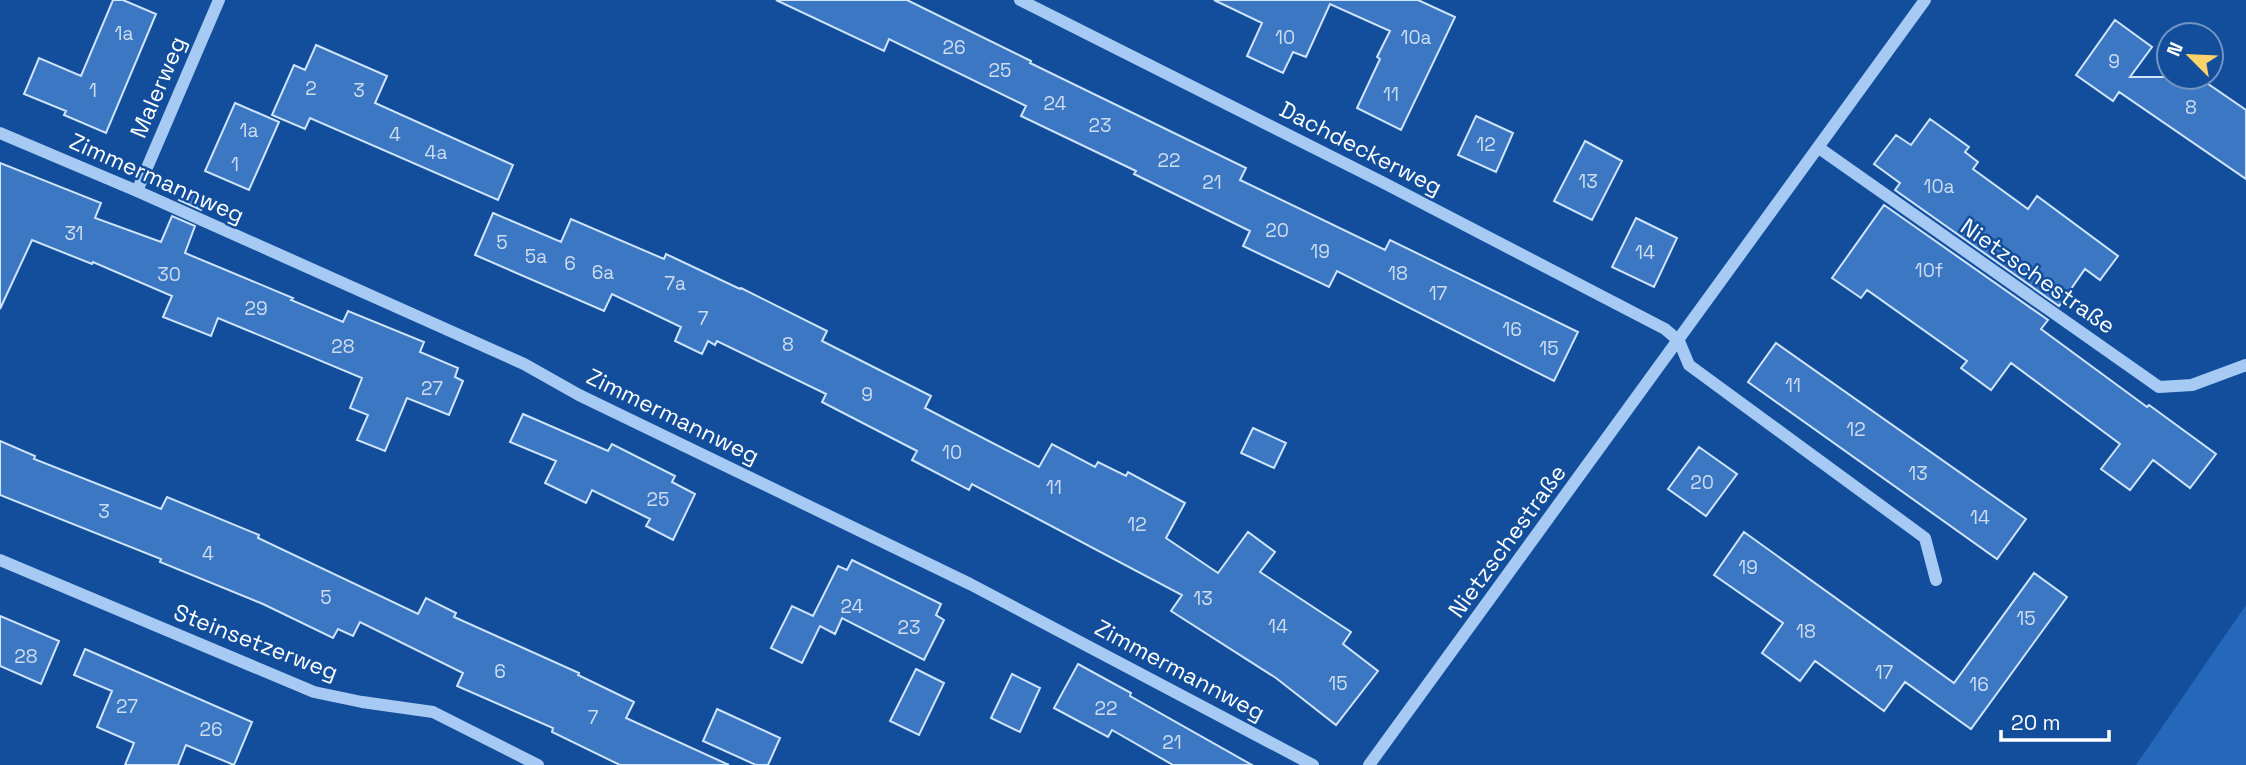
<svg xmlns="http://www.w3.org/2000/svg" width="2246" height="765" font-family="'Space Grotesk',sans-serif">
	<style>
		.green { fill: #2568b9 }
		.building { fill: #3b77c2; stroke: #cfe4fd; stroke-width: 2 }
		.lines { fill: none; stroke-linecap: round; stroke-linejoin: round }
		.minor { stroke: #a6caf4; stroke-width: 12 }
		.labels { text-anchor: middle; dominant-baseline: central; stroke-width: 5; stroke-linejoin: round; paint-order: stroke }
		.number-label { font-size: 19px; fill: #ceddf0 }
		.street-label { font-size: 23px; fill: #fff; stroke: #124e9b }
	</style>
	<rect width="100%" height="100%" fill="#124e9b"/>
	<path class="green" d="M 2246,605 L 2246,765 L 2136,765 Z"/>
	<path class="building" d="M 113,0 L 123,0 L 156,14 L 106,133 L 64,115 L 66,111 L 24,94 L 39,58 L 81,76 Z
		M 776,0 L 907,0 L 1031,61 L 1030,63 L 1246,168 L 1240,180 L 1385,250 L 1390,240 L 1578,332 L 1554,381 L 1337,271 L 1329,287 L 1243,246 L 1250,231 L 1134,174 L 1136,171 L 1021,116 L 1026,106 L 889,39 L 884,51 Z
		M 1214,0 L 1418,0 L 1455,17 L 1401,130 L 1357,108 L 1380,59 L 1377,57 L 1390,31 L 1330,4 L 1306,57 L 1293,52 L 1283,73 L 1247,56 L 1262,23 Z
		M 2115,20 L 2152,47 L 2130,77 L 2198,77 L 2246,110 L 2246,179 L 2119,92 L 2113,101 L 2076,75 Z
		M 316,45 L 387,76 L 375,103 L 513,165 L 498,200 L 310,118 L 305,129 L 272,115 L 294,65 L 305,70 Z
		M 235,103 L 279,122 L 249,190 L 205,171 Z
		M 1476,116 L 1513,133 L 1496,172 L 1458,155 Z
		M 1930,119 L 1969,147 L 1965,152 L 1978,162 L 1973,169 L 2028,209 L 2037,196 L 2118,256 L 2100,280 L 2085,269 L 2059,306 L 1895,190 L 1900,183 L 1874,164 L 1896,135 L 1911,145 Z
		M 1585,141 L 1622,161 L 1592,220 L 1554,201 Z
		M 0,163 L 101,203 L 95,218 L 161,242 L 172,216 L 195,226 L 185,253 L 293,298 L 291,300 L 343,322 L 348,311 L 424,342 L 420,352 L 458,368 L 455,377 L 463,381 L 449,415 L 407,398 L 385,451 L 357,440 L 368,415 L 350,408 L 362,378 L 218,318 L 211,336 L 163,317 L 172,296 L 93,262 L 92,264 L 32,240 L 0,309 Z
		M 185,189 L 206,197 L 201,210 L 179,200 Z
		M 1884,205 L 2048,320 L 2041,329 L 2147,407 L 2149,405 L 2216,454 L 2190,488 L 2153,460 L 2130,490 L 2101,469 L 2120,444 L 2011,363 L 1991,390 L 1961,368 L 1967,361 L 1867,290 L 1861,298 L 1832,278 Z
		M 493,213 L 561,242 L 571,219 L 664,259 L 666,254 L 740,289 L 741,288 L 827,331 L 822,341 L 931,396 L 925,408 L 1039,467 L 1052,444 L 1095,467 L 1098,462 L 1126,476 L 1128,472 L 1185,503 L 1166,538 L 1218,573 L 1248,532 L 1275,552 L 1260,572 L 1351,632 L 1343,644 L 1378,671 L 1336,725 L 1276,678 L 1171,611 L 1182,595 L 972,484 L 969,490 L 912,460 L 917,451 L 822,402 L 826,394 L 717,341 L 715,345 L 708,341 L 702,354 L 675,341 L 681,327 L 612,294 L 604,311 L 475,255 Z
		M 1636,218 L 1677,238 L 1654,287 L 1612,267 Z
		M 1776,343 L 2026,519 L 1997,559 L 1748,382 Z
		M 523,414 L 608,451 L 612,444 L 675,476 L 672,482 L 695,494 L 673,540 L 646,526 L 650,519 L 592,490 L 586,503 L 545,483 L 556,461 L 510,442 Z
		M 1253,428 L 1286,443 L 1274,468 L 1241,453 Z
		M 0,441 L 35,456 L 34,459 L 161,509 L 167,497 L 259,535 L 258,538 L 418,614 L 426,598 L 456,613 L 454,617 L 579,673 L 578,675 L 634,702 L 626,718 L 729,765 L 620,765 L 552,732 L 553,728 L 457,686 L 463,673 L 360,622 L 353,636 L 338,629 L 333,638 L 263,604 L 160,562 L 161,559 L 0,495 Z
		M 1699,447 L 1737,474 L 1706,516 L 1668,489 Z
		M 1744,532 L 1954,683 L 2034,573 L 2067,597 L 1971,729 L 1905,682 L 1884,711 L 1815,661 L 1800,681 L 1762,653 L 1783,623 L 1714,575 Z
		M 852,560 L 941,604 L 936,615 L 944,620 L 924,660 L 842,618 L 835,634 L 820,626 L 802,663 L 771,648 L 792,606 L 813,616 L 838,566 L 847,570 Z
		M 0,616 L 59,641 L 41,684 L 0,666 Z
		M 85,649 L 252,722 L 234,765 L 186,745 L 178,765 L 125,765 L 134,743 L 97,727 L 112,691 L 74,675 Z
		M 1078,664 L 1131,693 L 1130,696 L 1252,765 L 1173,765 L 1112,730 L 1108,737 L 1054,708 Z
		M 916,669 L 944,683 L 919,735 L 890,721 Z
		M 1012,674 L 1040,688 L 1020,732 L 991,718 Z
		M 717,709 L 780,738 L 768,765 L 756,765 L 703,741 Z"/>
	<g class="lines">
		<path class="minor" d="M 1020,0 L 1382,182 L 1665,329 L 1679,341 L 1689,365 L 1925,538 L 1936,580
			M 0,133 L 137,191 L 524,364 L 579,395 L 970,584 L 1313,765
			M 1819,148 L 2159,387 L 2192,385 L 2246,365
			M 137,191 L 219,0
			M 0,560 L 314,692 L 362,702 L 433,712 L 538,765
			M 1369,765 L 1925,0"/>
	</g>
	<g class="labels">
		<g class="number-label">
			<text x="124" y="33">1a</text>
			<text x="1285" y="37">10</text>
			<text x="1416" y="37">10a</text>
			<text x="954" y="47">26</text>
			<text x="2114" y="61">9</text>
			<text x="1000" y="70">25</text>
			<text x="311" y="88">2</text>
			<text x="93" y="90">1</text>
			<text x="359" y="90">3</text>
			<text x="1391" y="94">11</text>
			<text x="1055" y="103">24</text>
			<text x="2191" y="107">8</text>
			<text x="1100" y="125">23</text>
			<text x="249" y="130">1a</text>
			<text x="395" y="134">4</text>
			<text x="1486" y="144">12</text>
			<text x="436" y="152">4a</text>
			<text x="1169" y="160">22</text>
			<text x="235" y="164">1</text>
			<text x="1588" y="181">13</text>
			<text x="1212" y="182">21</text>
			<text x="1939" y="186">10a</text>
			<text x="1277" y="230">20</text>
			<text x="74" y="233">31</text>
			<text x="502" y="242">5</text>
			<text x="1320" y="251">19</text>
			<text x="1645" y="252">14</text>
			<text x="536" y="256">5a</text>
			<text x="570" y="263">6</text>
			<text x="1929" y="270">10f</text>
			<text x="603" y="272">6a</text>
			<text x="1398" y="273">18</text>
			<text x="169" y="274">30</text>
			<text x="675" y="283">7a</text>
			<text x="1438" y="293">17</text>
			<text x="256" y="308">29</text>
			<text x="703" y="318">7</text>
			<text x="1512" y="329">16</text>
			<text x="788" y="344">8</text>
			<text x="343" y="346">28</text>
			<text x="1549" y="348">15</text>
			<text x="1793" y="385">11</text>
			<text x="432" y="388">27</text>
			<text x="867" y="394">9</text>
			<text x="1856" y="429">12</text>
			<text x="952" y="452">10</text>
			<text x="1918" y="473">13</text>
			<text x="1702" y="482">20</text>
			<text x="1054" y="487">11</text>
			<text x="658" y="499">25</text>
			<text x="104" y="511">3</text>
			<text x="1980" y="517">14</text>
			<text x="1137" y="524">12</text>
			<text x="208" y="553">4</text>
			<text x="1748" y="567">19</text>
			<text x="326" y="597">5</text>
			<text x="1203" y="598">13</text>
			<text x="852" y="606">24</text>
			<text x="2026" y="618">15</text>
			<text x="1278" y="626">14</text>
			<text x="909" y="627">23</text>
			<text x="1806" y="631">18</text>
			<text x="26" y="656">28</text>
			<text x="500" y="671">6</text>
			<text x="1884" y="672">17</text>
			<text x="1338" y="683">15</text>
			<text x="1979" y="684">16</text>
			<text x="127" y="706">27</text>
			<text x="1106" y="708">22</text>
			<text x="593" y="717">7</text>
			<text x="211" y="729">26</text>
			<text x="1172" y="742">21</text>
		</g>
		<g class="street-label">
			<text transform="translate(158 87) rotate(-67)">Malerweg</text>
			<text transform="translate(1361 148) rotate(27)">Dachdeckerweg</text>
			<text transform="translate(157 178) rotate(24)">Zimmermannweg</text>
			<text transform="translate(2038 276) rotate(35)">Nietzschestraße</text>
			<text transform="translate(673 416) rotate(26)">Zimmermannweg</text>
			<text transform="translate(1507 541) rotate(-54)">Nietzschestraße</text>
			<text transform="translate(256 642) rotate(21)">Steinsetzerweg</text>
			<text transform="translate(1180 670) rotate(28)">Zimmermannweg</text>
		</g>
	</g>
	<g transform="translate(2190 56) rotate(294)"><circle r="33" fill="#124e9b" stroke="#7195c3" stroke-width="2"/>
	<path d="M0-5L12 26L0 18L-12 26Z" fill="#ffd369"/>
	<text y="-10" font-size="19" font-weight="bold" text-anchor="middle" fill="#ffffff">N</text>
	</g>
	<path d="M2001 730v10h108v-10" fill="none" stroke="#ffffff" stroke-width="3.5"/>
	<text x="2011" y="730" font-size="21" fill="#ffffff" stroke="#124e9b" stroke-width="5" paint-order="stroke">20 m</text>
</svg>
